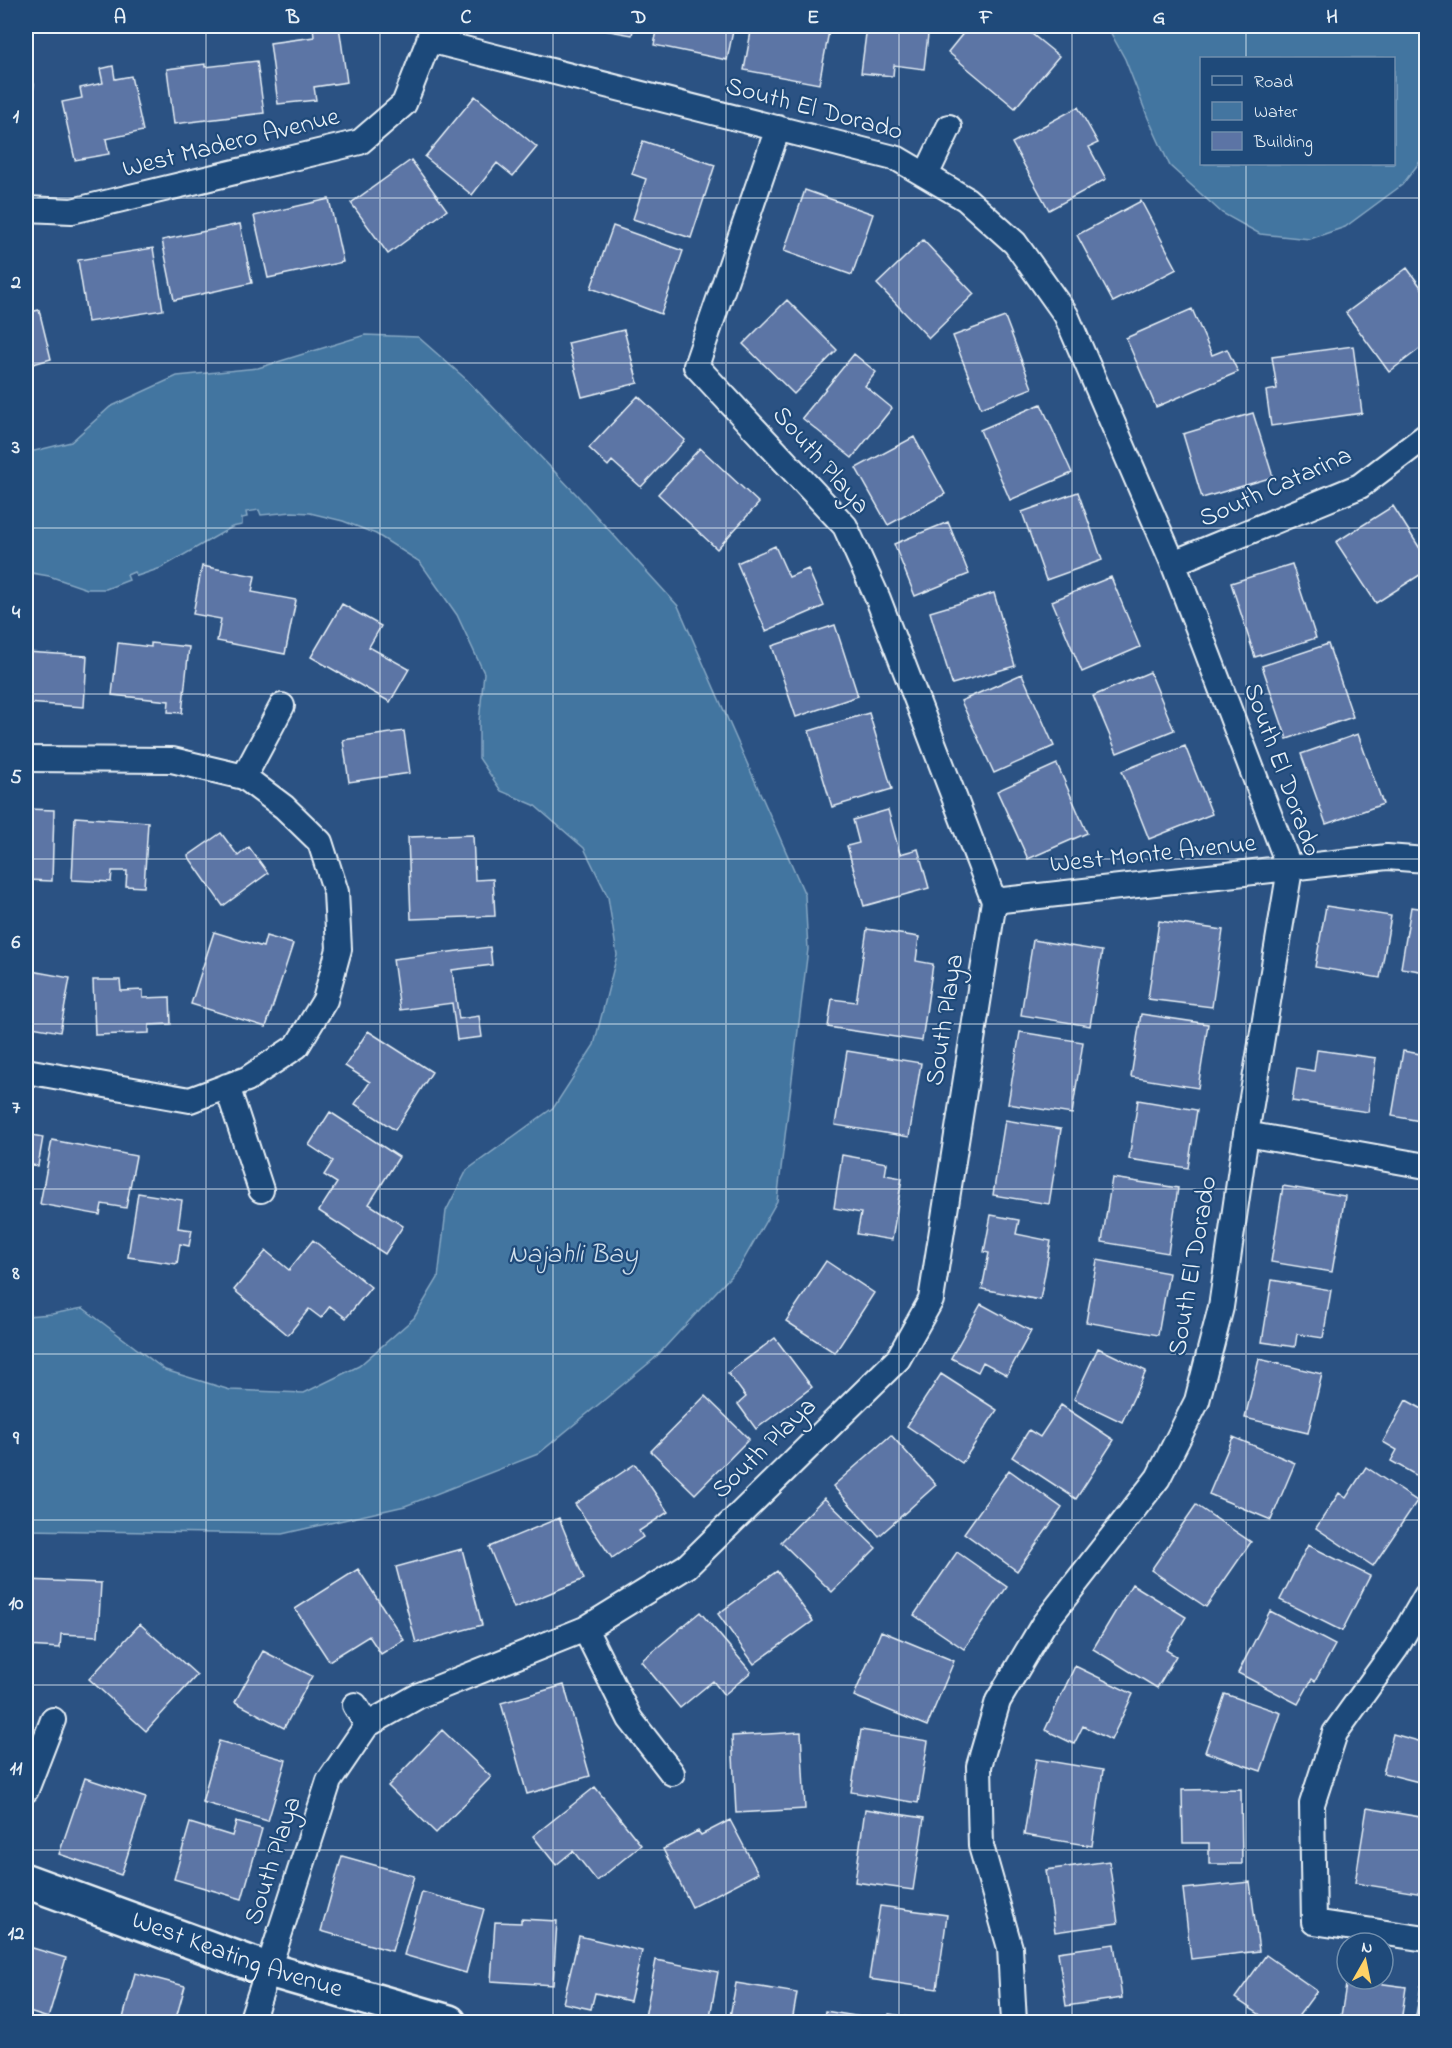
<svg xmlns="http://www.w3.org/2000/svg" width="1452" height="2048" font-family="'Indie Flower',sans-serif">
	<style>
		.water { fill: #4375a0; stroke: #85a7c3; stroke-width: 1.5; fill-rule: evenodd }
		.building { fill: #5c74a5; stroke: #e8f1f8; stroke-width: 1.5 }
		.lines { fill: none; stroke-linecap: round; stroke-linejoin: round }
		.street-casing { stroke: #e8f1f8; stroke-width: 28 }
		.secondary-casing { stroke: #e8f1f8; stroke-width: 38 }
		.street { stroke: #1f4a7a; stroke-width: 24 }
		.secondary { stroke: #1f4a7a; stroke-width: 33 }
		.grid { fill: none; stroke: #e8f1f8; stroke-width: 1.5; stroke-opacity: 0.55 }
		.labels { text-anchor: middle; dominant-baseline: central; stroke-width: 4.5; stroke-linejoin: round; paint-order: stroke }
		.street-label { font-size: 26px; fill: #e8f1f8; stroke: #1f4a7a }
		.water-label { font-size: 27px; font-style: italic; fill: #cfdeeb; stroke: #1f4a7a }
		.neatline { fill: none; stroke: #e8f1f8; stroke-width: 2 }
		.grid-label { font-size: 20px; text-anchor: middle; font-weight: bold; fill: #e8f1f8 }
	</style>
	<rect width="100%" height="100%" fill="#2b5283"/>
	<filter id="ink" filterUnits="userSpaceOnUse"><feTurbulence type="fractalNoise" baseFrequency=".0167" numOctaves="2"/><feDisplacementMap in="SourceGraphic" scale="12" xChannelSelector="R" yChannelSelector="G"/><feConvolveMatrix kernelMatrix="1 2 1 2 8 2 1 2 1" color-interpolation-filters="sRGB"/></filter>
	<g filter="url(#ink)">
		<path class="water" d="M 1107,26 L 1426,26 L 1426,154 L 1402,185 L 1345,227 L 1310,239 L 1260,234 L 1222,213 L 1170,166 L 1148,118 L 1125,59 ZM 1202,58 L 1394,58 L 1394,164 L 1202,164 Z
			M 365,335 L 418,337 L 467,380 L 577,495 L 678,606 L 805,895 L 808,949 L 777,1201 L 740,1266 L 654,1359 L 538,1454 L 405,1506 L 282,1534 L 26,1530 L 26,1316 L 52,1314 L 83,1308 L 165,1370 L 230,1390 L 304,1393 L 359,1366 L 414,1318 L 438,1278 L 446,1211 L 467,1170 L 554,1107 L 594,1045 L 617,955 L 608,897 L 584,848 L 534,805 L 501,791 L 479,758 L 479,722 L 484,673 L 457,615 L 420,562 L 376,534 L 343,521 L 310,513 L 292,512 L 261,515 L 259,510 L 246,512 L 247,517 L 242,518 L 242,525 L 232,527 L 161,568 L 137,576 L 134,572 L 127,575 L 129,580 L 106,589 L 87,589 L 49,576 L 26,572 L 26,453 L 71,442 L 110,407 L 177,376 L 258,368 Z"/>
		<path class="building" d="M 313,26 L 339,26 L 347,82 L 314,87 L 316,100 L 278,104 L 270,43 L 314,37 Z
			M 581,26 L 634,26 L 632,35 Z
			M 658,26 L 734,26 L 727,60 L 654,45 Z
			M 752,26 L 830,26 L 819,84 L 744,70 Z
			M 867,26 L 929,26 L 924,69 L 894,65 L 893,76 L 861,73 Z
			M 969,26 L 1022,26 L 1059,56 L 1015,108 L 948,52 Z
			M 257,61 L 264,113 L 174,124 L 167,69 L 205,64 L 205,67 Z
			M 113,66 L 115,79 L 131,76 L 143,131 L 106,139 L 109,154 L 75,160 L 62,102 L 82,98 L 80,88 L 103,83 L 100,69 Z
			M 26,82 L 34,84 L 27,142 L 26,142 Z
			M 475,96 L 537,147 L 513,176 L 497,163 L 472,195 L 425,157 Z
			M 1078,107 L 1098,143 L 1089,147 L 1106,179 L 1049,210 L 1012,143 Z
			M 643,141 L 715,165 L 691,238 L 633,219 L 646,179 L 632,174 Z
			M 411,160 L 447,210 L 388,254 L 351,203 Z
			M 805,190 L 873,214 L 852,275 L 784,251 Z
			M 329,199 L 343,262 L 268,278 L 254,216 Z
			M 1141,201 L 1177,269 L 1113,302 L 1077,235 Z
			M 240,224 L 252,283 L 174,300 L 162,240 Z
			M 613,226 L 683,251 L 661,314 L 591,288 Z
			M 923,240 L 974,294 L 929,338 L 877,284 Z
			M 153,248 L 163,310 L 88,322 L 78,260 Z
			M 1407,268 L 1426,294 L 1426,344 L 1389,372 L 1346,313 Z
			M 787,300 L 837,350 L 794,394 L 743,344 Z
			M 1192,309 L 1212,355 L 1227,349 L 1238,372 L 1156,407 L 1126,338 Z
			M 39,310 L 51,359 L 26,366 L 26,313 Z
			M 1005,317 L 1032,388 L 981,408 L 953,336 Z
			M 624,330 L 638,383 L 582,397 L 568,343 Z
			M 1353,346 L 1362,413 L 1271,426 L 1266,391 L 1277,389 L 1272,357 Z
			M 854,354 L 876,372 L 865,386 L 892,408 L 852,458 L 802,418 Z
			M 638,396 L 685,440 L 641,487 L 612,461 L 608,466 L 589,448 Z
			M 1041,404 L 1072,473 L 1010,500 L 980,430 Z
			M 1253,413 L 1273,477 L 1202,498 L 1183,434 Z
			M 914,437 L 945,494 L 888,525 L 856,468 Z
			M 700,448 L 759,503 L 717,549 L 658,494 Z
			M 1078,492 L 1102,560 L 1046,580 L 1022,512 Z
			M 1393,506 L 1426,558 L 1426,571 L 1376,603 L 1336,542 Z
			M 948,522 L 969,574 L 915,596 L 894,544 Z
			M 775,546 L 789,577 L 808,569 L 824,606 L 766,631 L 737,563 Z
			M 1292,564 L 1316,638 L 1255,657 L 1231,583 Z
			M 202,566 L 255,576 L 252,592 L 296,600 L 285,654 L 217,641 L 221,619 L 193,614 Z
			M 1111,577 L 1140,647 L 1082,672 L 1052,601 Z
			M 994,593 L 1015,666 L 952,684 L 930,612 Z
			M 342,604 L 381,626 L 369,647 L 409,669 L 390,702 L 311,657 Z
			M 835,625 L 858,696 L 796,717 L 772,646 Z
			M 118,643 L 151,647 L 151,643 L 189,647 L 182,713 L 168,712 L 169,701 L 112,695 Z
			M 1328,644 L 1353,717 L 1287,739 L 1262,666 Z
			M 26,652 L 87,656 L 84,707 L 26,703 Z
			M 1150,672 L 1174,730 L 1117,753 L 1093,696 Z
			M 1022,674 L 1054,746 L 994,773 L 961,701 Z
			M 869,713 L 892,789 L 832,807 L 809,731 Z
			M 404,731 L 410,773 L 349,782 L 343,740 Z
			M 1358,734 L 1383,804 L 1326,824 L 1301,754 Z
			M 1185,746 L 1212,814 L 1149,839 L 1122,771 Z
			M 1057,764 L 1087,833 L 1028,859 L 997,791 Z
			M 26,809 L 54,810 L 52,881 L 26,880 Z
			M 888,810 L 900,854 L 918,849 L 929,888 L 864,906 L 847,846 L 859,843 L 853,820 Z
			M 75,817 L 148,822 L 144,887 L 126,886 L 127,871 L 112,871 L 111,882 L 72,880 Z
			M 221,833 L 238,856 L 249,847 L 268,873 L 223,906 L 188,856 Z
			M 473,835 L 475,880 L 493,879 L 495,916 L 411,919 L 408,837 Z
			M 1326,906 L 1391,916 L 1380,978 L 1315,967 Z
			M 1411,907 L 1426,909 L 1426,972 L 1401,968 Z
			M 1159,921 L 1223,930 L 1212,1007 L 1148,999 Z
			M 867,929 L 919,937 L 916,961 L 933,964 L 922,1041 L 828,1027 L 832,999 L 856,1002 Z
			M 214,932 L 263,947 L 266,936 L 293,944 L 266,1027 L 191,1004 Z
			M 1033,940 L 1102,951 L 1090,1026 L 1021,1015 Z
			M 490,947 L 492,965 L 452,970 L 459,1019 L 479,1016 L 482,1037 L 457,1040 L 452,1003 L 400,1010 L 393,959 Z
			M 26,970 L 70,978 L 60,1032 L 26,1026 L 27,1015 L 26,1015 Z
			M 93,980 L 120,980 L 121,991 L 143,990 L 143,998 L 170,997 L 171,1024 L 149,1025 L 149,1033 L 95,1035 Z
			M 1141,1014 L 1208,1024 L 1198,1088 L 1131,1077 Z
			M 368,1031 L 432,1072 L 395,1130 L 355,1104 L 370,1082 L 345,1066 Z
			M 1020,1032 L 1083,1042 L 1072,1114 L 1008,1104 Z
			M 1317,1050 L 1376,1058 L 1368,1112 L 1292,1101 L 1297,1068 L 1314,1071 Z
			M 847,1051 L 921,1063 L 909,1137 L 835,1125 Z
			M 1403,1051 L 1426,1055 L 1426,1122 L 1392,1116 Z
			M 1138,1100 L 1197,1110 L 1188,1168 L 1129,1159 Z
			M 330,1112 L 399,1157 L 369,1204 L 403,1226 L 385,1254 L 319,1211 L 337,1183 L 324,1175 L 333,1161 L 309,1145 Z
			M 1005,1120 L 1061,1129 L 1049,1204 L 993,1195 Z
			M 26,1134 L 43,1137 L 38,1166 L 26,1164 Z
			M 52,1140 L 136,1156 L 126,1208 L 102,1204 L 100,1215 L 40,1204 Z
			M 842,1155 L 887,1163 L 885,1175 L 902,1178 L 892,1240 L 857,1234 L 861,1213 L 834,1208 Z
			M 1112,1178 L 1178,1188 L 1168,1253 L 1102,1242 Z
			M 1283,1186 L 1345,1196 L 1332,1272 L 1271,1262 Z
			M 138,1193 L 182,1200 L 178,1228 L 192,1230 L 189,1246 L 180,1244 L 177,1264 L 128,1257 Z
			M 991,1215 L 1019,1220 L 1016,1234 L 1051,1241 L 1040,1300 L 982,1289 L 989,1253 L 984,1252 Z
			M 313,1240 L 371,1287 L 346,1318 L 330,1306 L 321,1318 L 309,1309 L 288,1335 L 234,1290 L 266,1251 L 289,1270 Z
			M 1097,1260 L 1169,1273 L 1158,1335 L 1086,1322 Z
			M 826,1261 L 874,1293 L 835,1353 L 786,1321 Z
			M 1272,1280 L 1331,1290 L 1323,1338 L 1297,1334 L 1295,1347 L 1262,1342 Z
			M 981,1304 L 1031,1331 L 1007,1375 L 983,1362 L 978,1372 L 951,1358 Z
			M 775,1338 L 812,1387 L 756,1429 L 738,1404 L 746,1397 L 728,1373 Z
			M 1098,1348 L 1146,1371 L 1122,1422 L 1074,1399 Z
			M 1259,1359 L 1322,1374 L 1308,1433 L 1245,1418 Z
			M 941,1374 L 997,1410 L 962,1463 L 907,1426 Z
			M 705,1396 L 749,1439 L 695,1494 L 651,1451 Z
			M 1406,1400 L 1426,1411 L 1426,1481 L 1391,1461 L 1397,1450 L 1383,1442 Z
			M 1061,1405 L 1114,1440 L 1076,1499 L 1012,1457 L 1029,1430 L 1040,1437 Z
			M 891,1435 L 936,1485 L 879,1536 L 833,1486 Z
			M 1233,1437 L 1295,1463 L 1271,1520 L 1209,1494 Z
			M 635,1464 L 668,1512 L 639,1531 L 643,1537 L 612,1558 L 575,1504 Z
			M 1366,1467 L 1417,1501 L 1373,1566 L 1316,1528 L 1339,1493 L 1346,1498 Z
			M 1009,1470 L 1062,1508 L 1017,1571 L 964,1533 Z
			M 824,1498 L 876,1548 L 832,1592 L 781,1542 Z
			M 1196,1505 L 1251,1542 L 1206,1607 L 1151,1570 Z
			M 559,1518 L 584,1579 L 514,1608 L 489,1547 Z
			M 1308,1545 L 1370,1576 L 1342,1631 L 1280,1600 Z
			M 462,1549 L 482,1625 L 416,1643 L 396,1567 Z
			M 957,1552 L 1007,1587 L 964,1649 L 914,1615 Z
			M 358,1569 L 404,1640 L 381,1654 L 369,1636 L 329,1661 L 295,1609 Z
			M 777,1571 L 813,1621 L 754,1664 L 718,1614 Z
			M 27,1580 L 101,1583 L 98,1636 L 61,1634 L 60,1648 L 26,1646 Z
			M 1132,1584 L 1186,1617 L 1166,1650 L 1176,1656 L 1157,1688 L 1093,1649 Z
			M 1270,1611 L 1335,1645 L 1315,1681 L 1312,1679 L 1298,1704 L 1238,1673 Z
			M 700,1612 L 751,1672 L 724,1695 L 713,1681 L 680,1708 L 641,1661 Z
			M 140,1624 L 197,1675 L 146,1731 L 89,1679 Z
			M 881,1631 L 954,1661 L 927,1726 L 854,1696 Z
			M 263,1651 L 312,1676 L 284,1728 L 235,1702 Z
			M 1075,1666 L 1133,1694 L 1111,1740 L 1083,1726 L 1074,1744 L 1045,1730 Z
			M 564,1685 L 590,1776 L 527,1794 L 501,1703 Z
			M 1225,1694 L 1281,1713 L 1261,1771 L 1205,1752 Z
			M 442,1730 L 491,1777 L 436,1833 L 388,1786 Z
			M 861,1730 L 928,1741 L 918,1803 L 851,1792 Z
			M 801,1732 L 805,1809 L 736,1813 L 732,1736 Z
			M 1393,1734 L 1426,1743 L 1426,1771 L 1423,1783 L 1383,1773 Z
			M 219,1741 L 286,1760 L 268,1821 L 202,1802 Z
			M 1036,1759 L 1103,1770 L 1092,1846 L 1024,1835 Z
			M 85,1778 L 146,1798 L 121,1875 L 59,1854 Z
			M 595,1787 L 641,1845 L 597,1881 L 573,1851 L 556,1865 L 533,1836 Z
			M 1241,1789 L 1242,1864 L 1209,1864 L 1209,1843 L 1183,1843 L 1182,1790 Z
			M 1367,1808 L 1426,1818 L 1426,1869 L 1423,1894 L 1355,1883 Z
			M 865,1809 L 924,1818 L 913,1890 L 855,1882 Z
			M 730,1820 L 758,1873 L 692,1907 L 663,1849 L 698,1831 L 701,1835 Z
			M 236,1822 L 262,1829 L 242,1899 L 174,1879 L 190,1823 L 232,1836 Z
			M 342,1856 L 414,1876 L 392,1951 L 321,1931 Z
			M 1109,1861 L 1118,1923 L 1055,1932 L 1046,1870 Z
			M 1250,1882 L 1259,1951 L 1191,1959 L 1183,1889 Z
			M 422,1892 L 484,1909 L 466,1973 L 404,1955 Z
			M 880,1906 L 947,1915 L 937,1989 L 869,1979 Z
			M 521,1919 L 557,1921 L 553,1985 L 491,1981 L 495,1922 L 521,1923 Z
			M 579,1936 L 642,1951 L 630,2001 L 595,1993 L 591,2009 L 563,2003 Z
			M 1114,1944 L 1122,1998 L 1066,2006 L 1058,1952 Z
			M 26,1946 L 66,1958 L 48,2018 L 26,2011 Z
			M 1266,1955 L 1317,1991 L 1294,2022 L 1271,2022 L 1235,1998 Z
			M 656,1960 L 718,1972 L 709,2022 L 644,2022 Z
			M 135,1973 L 185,1986 L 175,2022 L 122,2022 Z
			M 1347,1979 L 1406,1987 L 1401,2022 L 1340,2022 Z
			M 736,1983 L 797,1993 L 792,2022 L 729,2022 Z
			M 1421,1986 L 1426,1987 L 1426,2022 L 1415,2022 Z
			M 825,2011 L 874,2019 L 873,2022 L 823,2022 Z
			M 889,2014 L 943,2022 L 888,2022 Z"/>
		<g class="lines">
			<defs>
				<path id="street" d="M 429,40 L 898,159 L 966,199 L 1015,243 L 1066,315 L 1173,563 L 1290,869 L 1246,1134 L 1221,1307 L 1197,1401 L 1158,1478 L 1043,1625 L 998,1701 L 979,1766 L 981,1846 L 1010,1948 L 1014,2022
					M 926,175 L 949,127
					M 26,209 L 72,211 L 360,142 L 404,104 L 429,40 L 432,26
					M 1173,563 L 1360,486 L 1426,436
					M 26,759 L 172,760 L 244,777 L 284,807 L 320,842 L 336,892 L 339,949 L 325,1000 L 297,1046 L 247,1079 L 190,1100 L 26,1071
					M 244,777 L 282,706
					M 994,901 L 1387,857 L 1426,860
					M 227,1086 L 261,1190
					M 1246,1134 L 1426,1166
					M 1426,1596 L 1396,1648 L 1335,1733 L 1312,1804 L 1314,1922 L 1426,1939
					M 585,1629 L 630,1719 L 672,1773
					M 355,1705 L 367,1725
					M 26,1790 L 53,1720
					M 251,2022 L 329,1781 L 367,1725 L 420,1695 L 585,1629 L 687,1566 L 898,1359 L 931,1300 L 994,901 L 878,599 L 845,526 L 696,366 L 778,128"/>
				<g id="secondary">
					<path id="s1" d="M 26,1881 L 269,1970 L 449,2022"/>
				</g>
			</defs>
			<use href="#street" class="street-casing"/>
			<use href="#secondary" class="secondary-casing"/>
			<use href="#street" class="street"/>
			<use href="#secondary" class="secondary"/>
		</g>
	</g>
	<path class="grid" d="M 206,26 L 206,2022M 380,26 L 380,2022M 553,26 L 553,2022M 726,26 L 726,2022M 899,26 L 899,2022M 1072,26 L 1072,2022M 1246,26 L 1246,58M 1246,164 L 1246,2022M 26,198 L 1426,198M 26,363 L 1426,363M 26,528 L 1426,528M 26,694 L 1426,694M 26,859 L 1426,859M 26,1024 L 1426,1024M 26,1189 L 1426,1189M 26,1354 L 1426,1354M 26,1520 L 1426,1520M 26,1685 L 1426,1685M 26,1850 L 1426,1850"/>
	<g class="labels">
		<g class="street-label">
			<text transform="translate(814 110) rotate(15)">South El Dorado</text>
			<text transform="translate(231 144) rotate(-14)">West Madero Avenue</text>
			<text transform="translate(820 461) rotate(49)">South Playa</text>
			<text transform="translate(1276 488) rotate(-24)">South Catarina</text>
			<text transform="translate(1281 770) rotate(70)">South El Dorado</text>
			<text transform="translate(1153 855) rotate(-6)">West Monte Avenue</text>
			<text transform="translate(946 1020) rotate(-81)">South Playa</text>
			<text transform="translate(1194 1266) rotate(-80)">South El Dorado</text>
			<text transform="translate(765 1449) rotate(-44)">South Playa</text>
			<text transform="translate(274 1861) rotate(-72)">South Playa</text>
			<text stroke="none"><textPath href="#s1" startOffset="224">West Keating Avenue</textPath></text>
		</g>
		<g class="water-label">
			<text x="573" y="1255">Najahli Bay</text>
		</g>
	</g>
	<rect width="1452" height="2048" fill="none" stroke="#1f4a7a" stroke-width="66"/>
	<rect x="1200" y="57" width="195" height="108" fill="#1f4a7a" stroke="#6f8dac" stroke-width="1.5"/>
	<rect x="1212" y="76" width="30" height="9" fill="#1f4a7a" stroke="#6f8dac" stroke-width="1.5"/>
	<text x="1254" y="87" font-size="18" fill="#e8f1f8">Road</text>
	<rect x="1212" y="102" width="30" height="18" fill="#4375a0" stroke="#6f8dac" stroke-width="1.5"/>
	<text x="1254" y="117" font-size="18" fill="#e8f1f8">Water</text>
	<rect x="1212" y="132" width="30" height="18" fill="#5c74a5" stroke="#6f8dac" stroke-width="1.5"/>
	<text x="1254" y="147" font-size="18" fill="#e8f1f8">Building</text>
	<g transform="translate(1365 1961) rotate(9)"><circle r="28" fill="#1f4a7a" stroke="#6f8dac" stroke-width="1.5"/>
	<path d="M0-4.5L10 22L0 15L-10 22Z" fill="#ffd166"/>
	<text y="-9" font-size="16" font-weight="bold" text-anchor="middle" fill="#e8f1f8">N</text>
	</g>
	<rect x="33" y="33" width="1386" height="1982" class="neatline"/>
	<g class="grid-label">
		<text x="120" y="23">A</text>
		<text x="293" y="23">B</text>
		<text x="466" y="23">C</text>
		<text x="639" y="23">D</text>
		<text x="813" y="23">E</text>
		<text x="986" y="23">F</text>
		<text x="1159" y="23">G</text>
		<text x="1332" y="23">H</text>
		<text x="16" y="122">1</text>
		<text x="16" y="288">2</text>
		<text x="16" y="453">3</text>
		<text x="16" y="618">4</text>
		<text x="16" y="783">5</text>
		<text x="16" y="948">6</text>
		<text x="16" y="1113">7</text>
		<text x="16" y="1279">8</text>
		<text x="16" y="1444">9</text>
		<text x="16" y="1609">10</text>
		<text x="16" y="1774">11</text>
		<text x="16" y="1939">12</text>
	</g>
</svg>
